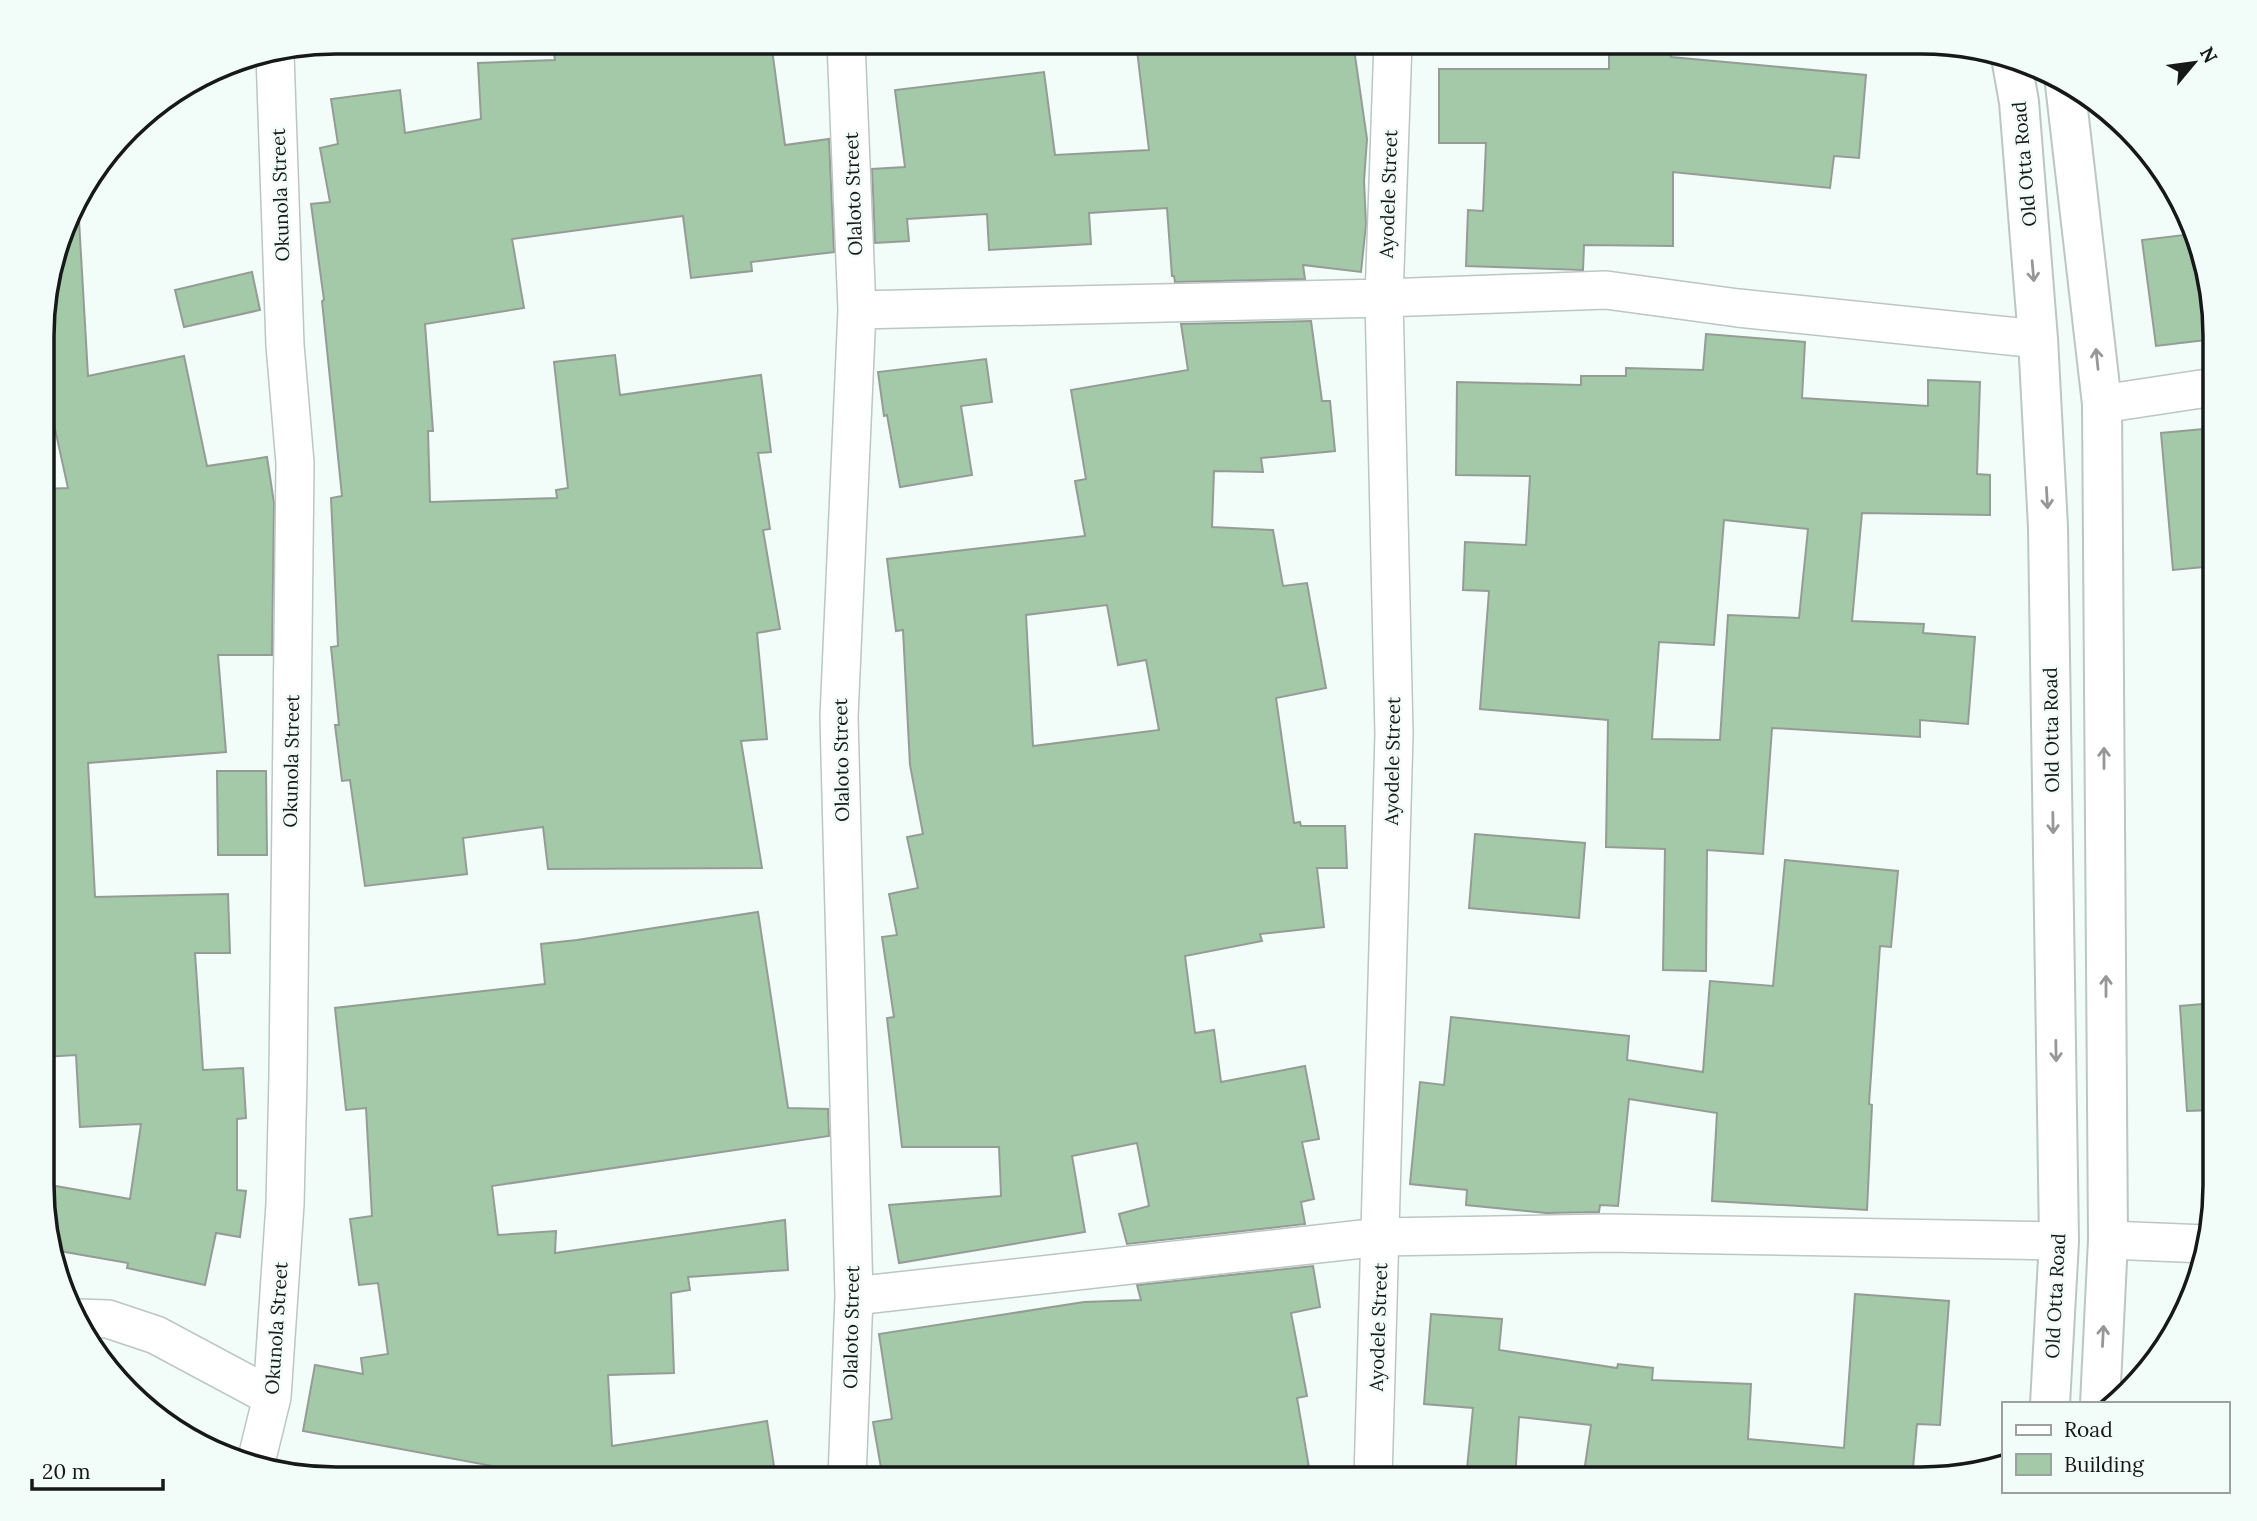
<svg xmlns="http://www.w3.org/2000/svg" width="2257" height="1521" font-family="Lora,serif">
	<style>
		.building { fill: #a4c9a9; stroke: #959c96; stroke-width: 2; fill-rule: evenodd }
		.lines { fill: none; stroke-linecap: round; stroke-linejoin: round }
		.minor-casing { stroke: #bcc6c2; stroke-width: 40 }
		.tertiary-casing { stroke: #bcc6c2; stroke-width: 42 }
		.minor { stroke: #fff; stroke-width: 37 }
		.tertiary { stroke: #fff; stroke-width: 38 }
		.oneway { stroke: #969897 }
		.labels { text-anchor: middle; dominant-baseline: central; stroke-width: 5; stroke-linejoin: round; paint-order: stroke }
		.street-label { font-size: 19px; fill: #161918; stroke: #f2fcf8 }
		.rim { fill: none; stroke: #161918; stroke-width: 3.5 }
	</style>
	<rect width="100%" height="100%" fill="#f2fcf8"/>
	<path class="building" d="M 552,42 L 771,42 L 785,145 L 829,139 L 834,252 L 751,262 L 752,271 L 691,278 L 683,216 L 512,239 L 524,308 L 425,324 L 433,431 L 428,431 L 430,502 L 557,498 L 556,490 L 568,488 L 554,362 L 615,355 L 620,395 L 761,375 L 771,452 L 758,453 L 770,529 L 763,530 L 780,629 L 757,633 L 767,739 L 741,741 L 762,868 L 548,869 L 543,827 L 463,838 L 467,874 L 365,886 L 350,780 L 342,781 L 335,725 L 339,725 L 331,647 L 338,646 L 331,498 L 342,496 L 322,301 L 324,300 L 311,204 L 330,202 L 320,148 L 338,144 L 331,99 L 400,90 L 405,133 L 481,119 L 478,63 L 555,60 Z
		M 1136,42 L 1353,42 L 1367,139 L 1364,181 L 1366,224 L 1361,272 L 1303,265 L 1305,279 L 1175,282 L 1174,276 L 1172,276 L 1167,208 L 1089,213 L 1091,244 L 989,250 L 987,214 L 907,219 L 909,241 L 875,243 L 872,169 L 905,167 L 895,90 L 1044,72 L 1055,155 L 1149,150 Z
		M 1609,42 L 1671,43 L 1671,57 L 1866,75 L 1859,158 L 1834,156 L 1830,188 L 1673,172 L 1673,246 L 1584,245 L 1583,270 L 1466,266 L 1468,210 L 1483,211 L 1486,143 L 1439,143 L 1439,69 L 1609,69 Z
		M 75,203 L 78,203 L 88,376 L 184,356 L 207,466 L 267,457 L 274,503 L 272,655 L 218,655 L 226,752 L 88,763 L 95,897 L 228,894 L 230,953 L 195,953 L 203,1070 L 243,1068 L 246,1118 L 237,1119 L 237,1190 L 246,1191 L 240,1237 L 216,1233 L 205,1285 L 127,1268 L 128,1263 L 54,1250 L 44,1222 L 44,1184 L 130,1199 L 141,1124 L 80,1127 L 76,1055 L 44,1057 L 44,489 L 68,488 L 44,379 L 44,299 Z
		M 2192,234 L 2214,318 L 2214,339 L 2156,346 L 2142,240 Z
		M 252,272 L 260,310 L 184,327 L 175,290 Z
		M 1311,321 L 1322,401 L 1330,401 L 1335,451 L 1261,458 L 1263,472 L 1214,471 L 1212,527 L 1273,530 L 1283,586 L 1307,583 L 1326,688 L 1276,698 L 1294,823 L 1300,822 L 1301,826 L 1345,826 L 1347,868 L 1317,868 L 1324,927 L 1260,934 L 1262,941 L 1185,956 L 1195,1033 L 1214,1030 L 1221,1082 L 1305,1066 L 1319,1139 L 1302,1142 L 1314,1199 L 1301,1202 L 1305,1224 L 1127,1244 L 1119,1214 L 1149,1206 L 1137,1143 L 1072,1156 L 1085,1232 L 899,1263 L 889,1205 L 1001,1196 L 999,1147 L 902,1147 L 887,1018 L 894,1017 L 882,937 L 897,935 L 889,894 L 918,888 L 907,837 L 923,834 L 910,765 L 903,630 L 896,631 L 887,559 L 1085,536 L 1075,481 L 1086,479 L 1071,390 L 1188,370 L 1181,324 ZM 1107,605 L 1118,665 L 1146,660 L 1159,730 L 1033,746 L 1026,615 Z
		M 1706,334 L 1805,342 L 1802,398 L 1928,406 L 1928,380 L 1980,382 L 1977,474 L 1990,475 L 1990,515 L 1862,513 L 1852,621 L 1924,624 L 1923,633 L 1975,637 L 1968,724 L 1920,720 L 1920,737 L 1772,728 L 1763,854 L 1707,850 L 1706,971 L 1663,970 L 1665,849 L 1606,847 L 1608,720 L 1480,709 L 1489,591 L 1463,590 L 1465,542 L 1526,545 L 1530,476 L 1456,475 L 1457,382 L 1581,385 L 1581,376 L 1626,376 L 1626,368 L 1703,370 ZM 1724,520 L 1808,529 L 1799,618 L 1728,615 L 1720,740 L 1652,739 L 1659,642 L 1714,645 Z
		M 986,359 L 992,402 L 961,406 L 972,475 L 900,487 L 887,415 L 884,416 L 878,372 Z
		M 2214,428 L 2214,566 L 2173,570 L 2161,433 Z
		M 217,771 L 266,771 L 267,855 L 218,855 Z
		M 1475,834 L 1585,843 L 1579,918 L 1469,908 Z
		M 1785,860 L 1898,871 L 1891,947 L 1880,946 L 1869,1104 L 1872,1105 L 1867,1210 L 1712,1201 L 1717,1113 L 1629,1099 L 1618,1206 L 1600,1205 L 1599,1212 L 1546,1213 L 1466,1205 L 1467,1190 L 1410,1184 L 1420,1082 L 1444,1085 L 1451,1017 L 1629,1036 L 1627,1060 L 1703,1072 L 1710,981 L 1773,986 Z
		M 758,912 L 788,1108 L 828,1109 L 829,1136 L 492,1186 L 498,1235 L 556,1231 L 555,1253 L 785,1220 L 788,1270 L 688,1277 L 690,1290 L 671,1293 L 674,1373 L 608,1375 L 612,1446 L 767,1421 L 776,1479 L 536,1478 L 536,1474 L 303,1431 L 315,1365 L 363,1374 L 361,1358 L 388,1354 L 378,1283 L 359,1285 L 350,1219 L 372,1216 L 366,1108 L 346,1110 L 335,1008 L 545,984 L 541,944 L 577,940 Z
		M 2214,1003 L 2214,1110 L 2187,1111 L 2180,1006 Z
		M 1313,1266 L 1320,1307 L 1291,1313 L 1307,1396 L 1297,1398 L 1311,1479 L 883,1479 L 873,1422 L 892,1419 L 879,1334 L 1084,1302 L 1141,1300 L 1137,1285 Z
		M 1855,1294 L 1949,1301 L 1940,1425 L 1917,1424 L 1912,1479 L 1583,1479 L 1591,1425 L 1519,1417 L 1515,1479 L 1466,1479 L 1473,1408 L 1424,1404 L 1431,1314 L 1502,1319 L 1499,1350 L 1617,1368 L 1618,1364 L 1653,1368 L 1652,1380 L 1751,1384 L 1748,1439 L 1844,1448 Z"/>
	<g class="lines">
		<defs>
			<path id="minor" d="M 846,42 L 857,310 L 839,717 L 854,1296 L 847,1479
				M 857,310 L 1384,298 L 1606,290 L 1738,308 L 2038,339
				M 2102,404 L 2214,387
				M 2108,1240 L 2206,1244
				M 854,1296 L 1380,1237 L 1606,1233 L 2059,1241
				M 77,1318 L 108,1319 L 156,1335 L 272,1397
				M 255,1466 L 272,1397 L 285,1204 L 288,1077 L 295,463 L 285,345 L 275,54
				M 1373,1479 L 1394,734 L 1384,298 L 1393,42"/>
			<path id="tertiary" d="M 2011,57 L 2019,102 L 2038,339 L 2048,527 L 2059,1241 L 2050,1404
				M 2065,84 L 2102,404 L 2108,1240 L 2100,1404"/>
		</defs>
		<use href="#minor" class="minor-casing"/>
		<use href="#tertiary" class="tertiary-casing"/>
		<use href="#minor" class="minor"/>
		<use href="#tertiary" class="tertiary"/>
	</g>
	<defs><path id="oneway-shaft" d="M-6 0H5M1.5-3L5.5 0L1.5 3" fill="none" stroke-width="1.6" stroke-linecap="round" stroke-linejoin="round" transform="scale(1.75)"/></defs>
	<g class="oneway">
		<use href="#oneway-shaft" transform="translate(2033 271) rotate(85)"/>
		<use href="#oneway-shaft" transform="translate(2097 359) rotate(-96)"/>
		<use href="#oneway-shaft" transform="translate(2047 498) rotate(87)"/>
		<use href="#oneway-shaft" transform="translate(2104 758) rotate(-90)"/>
		<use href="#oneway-shaft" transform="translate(2053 823) rotate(89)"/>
		<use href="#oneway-shaft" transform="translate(2106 986) rotate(-90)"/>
		<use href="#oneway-shaft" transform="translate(2056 1051) rotate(89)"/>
		<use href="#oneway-shaft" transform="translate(2103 1336) rotate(-87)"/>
	</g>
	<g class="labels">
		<g class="street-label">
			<text transform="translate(2024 164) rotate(-95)">Old Otta Road</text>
			<text transform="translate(853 194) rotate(-92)">Olaloto Street</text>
			<text transform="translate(1388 194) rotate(-88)">Ayodele Street</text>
			<text transform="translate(280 195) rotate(-92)">Okunola Street</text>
			<text transform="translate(2051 730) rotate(-91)">Old Otta Road</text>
			<text transform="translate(841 760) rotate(-91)">Olaloto Street</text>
			<text transform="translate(291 761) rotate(-89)">Okunola Street</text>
			<text transform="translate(1392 761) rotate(-89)">Ayodele Street</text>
			<text transform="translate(2055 1296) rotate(-87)">Old Otta Road</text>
			<text transform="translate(851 1327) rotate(-89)">Olaloto Street</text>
			<text transform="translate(1378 1327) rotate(-88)">Ayodele Street</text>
			<text transform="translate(276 1328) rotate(-86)">Okunola Street</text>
		</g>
	</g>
	<path d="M0 0H2257V1521H0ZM336 54H1921A282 282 0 0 1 2203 336V1185A282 282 0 0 1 1921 1467H336A282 282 0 0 1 54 1185V336A282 282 0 0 1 336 54Z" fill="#f2fcf8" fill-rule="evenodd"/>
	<path class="rim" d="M336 54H1921A282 282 0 0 1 2203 336V1185A282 282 0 0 1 1921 1467H336A282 282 0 0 1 54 1185V336A282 282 0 0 1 336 54Z"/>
	<rect x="2002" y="1402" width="228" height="91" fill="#f2fcf8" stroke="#9aa19e" stroke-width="2"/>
	<rect x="2016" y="1425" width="35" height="10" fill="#ffffff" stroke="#9aa19e" stroke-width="2"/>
	<text x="2064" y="1437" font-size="21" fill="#161918">Road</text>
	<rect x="2016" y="1454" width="35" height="21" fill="#a4c9a9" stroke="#9aa19e" stroke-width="2"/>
	<text x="2064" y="1472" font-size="21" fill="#161918">Building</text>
	<g transform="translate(2194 63) rotate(61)" stroke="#f2fcf8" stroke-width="5" paint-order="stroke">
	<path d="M0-5L12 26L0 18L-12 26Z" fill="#161918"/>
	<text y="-10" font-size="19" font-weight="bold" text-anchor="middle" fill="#161918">N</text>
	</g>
	<path d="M32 1479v10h131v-10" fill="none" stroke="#161918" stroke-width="3.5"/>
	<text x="42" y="1479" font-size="21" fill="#161918" stroke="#f2fcf8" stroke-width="5" paint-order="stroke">20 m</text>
</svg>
